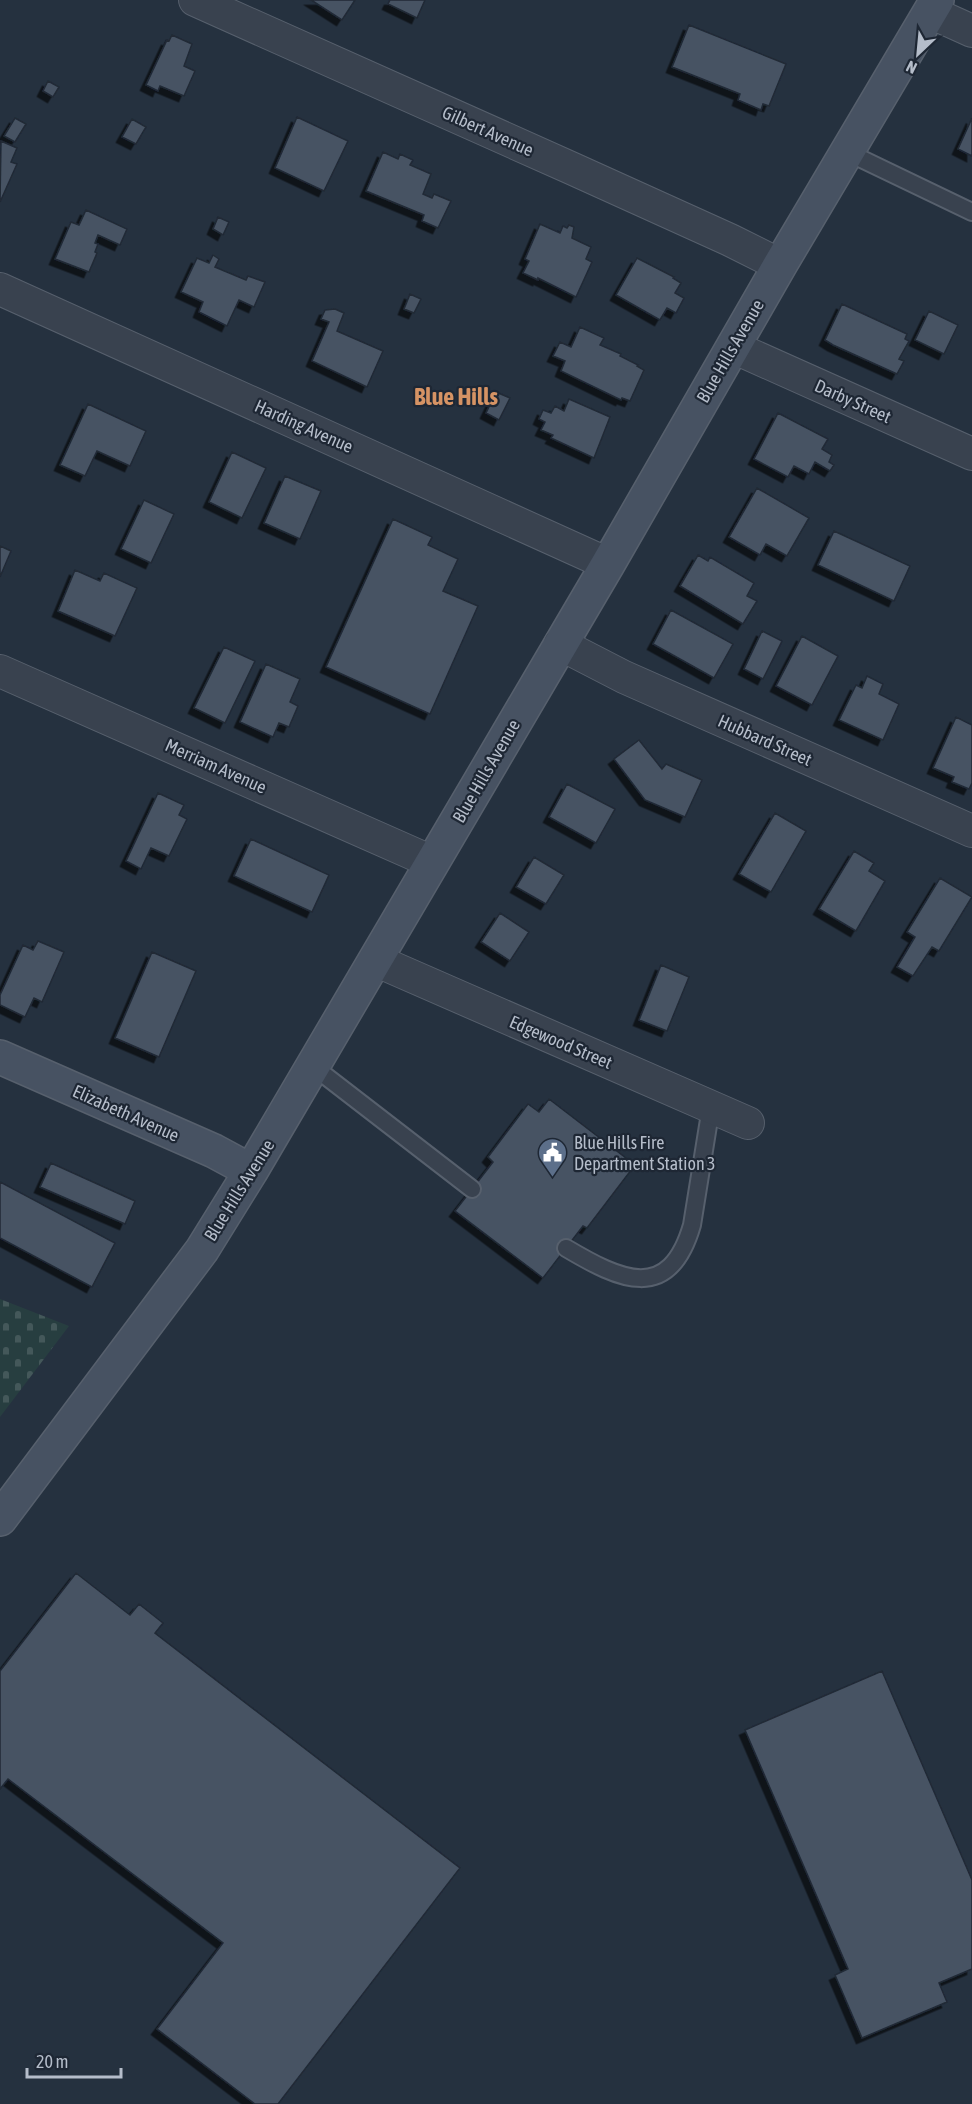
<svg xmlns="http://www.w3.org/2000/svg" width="972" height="2104" font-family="'Asap Condensed',sans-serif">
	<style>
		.cemetery { fill: url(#cemetery-stones) }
		.building { fill: #465363; stroke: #202936; stroke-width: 1.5; filter: url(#shadow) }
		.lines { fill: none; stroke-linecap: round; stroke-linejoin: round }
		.lane-casing { stroke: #57606d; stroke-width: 20 }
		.street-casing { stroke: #57606d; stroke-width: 34 }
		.secondary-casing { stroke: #57606d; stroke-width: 36 }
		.lane { stroke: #39424f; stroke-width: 16 }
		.street { stroke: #39424f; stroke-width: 32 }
		.secondary { stroke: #475262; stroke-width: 33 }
		.labels { text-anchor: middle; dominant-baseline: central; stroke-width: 4.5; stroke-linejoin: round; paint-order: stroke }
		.street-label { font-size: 18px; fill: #b5bdca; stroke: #1e2734 }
		.poi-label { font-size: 18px; fill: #b5bdca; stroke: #1e2734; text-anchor: start }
		.district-label { font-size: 24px; font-weight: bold; fill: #d69364; stroke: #1e2734 }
	</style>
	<defs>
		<pattern id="cemetery-stones" width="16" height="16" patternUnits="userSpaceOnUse" patternTransform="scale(1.5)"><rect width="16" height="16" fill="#273e40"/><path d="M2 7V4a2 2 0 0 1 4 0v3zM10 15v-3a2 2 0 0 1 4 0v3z" fill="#44585a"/></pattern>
		<filter id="shadow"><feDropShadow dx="-5.5" dy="5.5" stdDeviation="0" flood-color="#0009"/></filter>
	</defs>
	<rect width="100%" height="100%" fill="#25313f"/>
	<path class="cemetery" d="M 0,1299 L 69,1326 L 0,1417 Z"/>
	<path class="building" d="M 311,0 L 355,0 L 342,20 Z
		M 390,0 L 425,0 L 417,18 L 388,4 Z
		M 689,25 L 786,64 L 769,106 L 763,104 L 761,110 L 738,100 L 740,94 L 672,67 Z
		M 172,35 L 192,44 L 184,66 L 195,71 L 184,96 L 160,86 L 158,91 L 146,85 L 167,40 L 169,41 Z
		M 48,81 L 59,87 L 53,97 L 43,91 Z
		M 297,117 L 348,141 L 324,191 L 275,168 Z
		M 15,118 L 26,124 L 15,142 L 4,136 Z
		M 972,118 L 972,156 L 958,149 Z
		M 132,119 L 146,127 L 136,144 L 122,137 Z
		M 1,141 L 17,148 L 11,162 L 17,164 L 0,202 Z
		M 383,152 L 398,159 L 400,154 L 413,160 L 410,165 L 431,174 L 423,194 L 432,198 L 434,194 L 451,201 L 438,228 L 422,221 L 424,215 L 366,191 Z
		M 86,210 L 127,229 L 120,245 L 98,235 L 95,243 L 98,244 L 95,252 L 97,253 L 89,272 L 55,259 L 71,222 L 79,225 Z
		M 218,217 L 229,222 L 223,235 L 213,229 Z
		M 540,224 L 560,233 L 563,226 L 567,228 L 569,225 L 574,227 L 572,238 L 591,247 L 586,259 L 592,262 L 576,297 L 538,278 L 538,280 L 523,273 L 529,261 L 525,259 Z
		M 213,255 L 219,259 L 215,267 L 246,280 L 248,276 L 265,282 L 254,307 L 239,300 L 227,326 L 199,312 L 203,302 L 181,292 L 197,258 L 209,263 Z
		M 637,258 L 674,277 L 673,278 L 681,283 L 675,293 L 684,298 L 676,313 L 667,308 L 660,320 L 616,295 Z
		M 410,294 L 421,299 L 414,313 L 404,309 Z
		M 842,304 L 907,334 L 905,339 L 909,341 L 899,359 L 904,361 L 897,374 L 833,345 L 825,340 Z
		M 335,309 L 344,313 L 337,331 L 383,351 L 367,387 L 312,361 L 329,322 L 321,319 L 325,310 Z
		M 929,311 L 958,325 L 944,354 L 915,340 Z
		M 580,327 L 604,338 L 600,345 L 621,354 L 620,356 L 638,365 L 637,366 L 644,370 L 630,401 L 622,398 L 621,400 L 561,371 L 565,361 L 553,356 L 560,342 L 571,347 Z
		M 496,392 L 510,398 L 499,420 L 486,413 Z
		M 569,399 L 610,417 L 594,458 L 551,438 L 553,435 L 541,430 L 545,422 L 539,419 L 543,410 L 551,413 L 555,406 L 564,411 Z
		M 88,404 L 146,431 L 130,466 L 97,451 L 85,476 L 60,465 Z
		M 778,413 L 828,439 L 822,449 L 832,455 L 829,462 L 834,465 L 830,471 L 815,462 L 809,474 L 794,466 L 788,477 L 754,459 Z
		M 232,452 L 266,468 L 242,518 L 209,502 Z
		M 285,476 L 321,491 L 300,539 L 264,523 Z
		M 757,488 L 809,518 L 787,556 L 766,544 L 760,555 L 729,537 Z
		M 144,500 L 174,514 L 151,563 L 121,549 Z
		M 393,519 L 432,537 L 428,545 L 458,559 L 443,591 L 478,606 L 430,714 L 326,667 Z
		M 834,531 L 910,566 L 894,601 L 818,565 Z
		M 0,546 L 11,551 L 0,577 Z
		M 698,555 L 708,561 L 710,557 L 754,583 L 747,596 L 757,601 L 743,624 L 680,586 Z
		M 75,570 L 100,581 L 104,573 L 137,588 L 115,636 L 58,611 Z
		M 671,610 L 733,644 L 714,678 L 653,644 Z
		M 762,631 L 782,641 L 763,679 L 744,669 Z
		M 802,636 L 838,656 L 812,705 L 776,686 Z
		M 224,647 L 255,661 L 225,723 L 194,708 Z
		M 266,664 L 300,679 L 290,702 L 298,706 L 289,727 L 279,723 L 273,737 L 240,722 Z
		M 867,676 L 883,684 L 879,694 L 899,704 L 883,740 L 839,720 L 856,685 L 862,688 Z
		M 956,717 L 972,725 L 972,783 L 969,789 L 952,782 L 954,777 L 933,768 Z
		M 639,740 L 662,769 L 666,764 L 702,780 L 685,817 L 645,800 L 614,759 Z
		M 567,784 L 615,809 L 596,843 L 549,817 Z
		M 158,793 L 184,805 L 179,815 L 187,819 L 169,856 L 151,848 L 141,869 L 126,861 Z
		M 775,813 L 806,831 L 771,892 L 739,874 Z
		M 251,839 L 329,875 L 312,912 L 234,876 Z
		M 854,851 L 874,863 L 869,871 L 885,881 L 856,931 L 819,909 Z
		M 534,857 L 564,875 L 546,904 L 516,887 Z
		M 940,878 L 972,897 L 939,951 L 932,947 L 913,976 L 897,967 L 915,937 L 907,932 Z
		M 500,913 L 529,932 L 510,961 L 481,942 Z
		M 38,941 L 64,952 L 42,1002 L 34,998 L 25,1017 L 0,1005 L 0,995 L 23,945 L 33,950 Z
		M 152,952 L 196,971 L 159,1057 L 115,1038 Z
		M 661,965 L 689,977 L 667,1031 L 639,1020 Z
		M 549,1099 L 635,1165 L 587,1228 L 583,1226 L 543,1278 L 455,1211 L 493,1162 L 488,1157 L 528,1104 L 539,1112 Z
		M 51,1163 L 135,1201 L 125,1224 L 40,1187 Z
		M 0,1182 L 115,1243 L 92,1287 L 0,1238 Z
		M 76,1573 L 130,1615 L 139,1604 L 163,1623 L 155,1633 L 460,1868 L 278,2104 L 255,2104 L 157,2029 L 223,1943 L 8,1779 L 0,1789 L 0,1671 Z
		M 882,1671 L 972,1880 L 972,1969 L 939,1983 L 947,2002 L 862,2038 L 835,1975 L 848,1969 L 745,1730 Z"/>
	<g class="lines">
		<defs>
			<path id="lane" d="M 847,152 L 972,212
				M 314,1067 L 472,1189
				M 566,1248 C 620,1280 669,1304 692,1225 L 711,1107"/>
			<path id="street" d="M 195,0 L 571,168 L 730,240 L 780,265
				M 930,12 L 972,31
				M 0,289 L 608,564
				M 733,347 L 972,454
				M 560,644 L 624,677 L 972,831
				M 0,671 L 432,862
				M 375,960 L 748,1123"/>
			<path id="secondary" d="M 0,1057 L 214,1151 L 251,1171
				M 0,1519 L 202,1250 L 251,1171 L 608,564 L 780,265 L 937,0"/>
		</defs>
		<use href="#lane" class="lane-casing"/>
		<use href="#street" class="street-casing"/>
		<use href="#secondary" class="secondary-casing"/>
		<use href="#lane" class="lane"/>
		<use href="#street" class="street"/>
		<use href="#secondary" class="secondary"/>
	</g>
	<defs>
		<symbol id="civic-pin" viewBox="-11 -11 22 30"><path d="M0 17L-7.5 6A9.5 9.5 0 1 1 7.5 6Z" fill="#5c6f8a" stroke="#1e2734"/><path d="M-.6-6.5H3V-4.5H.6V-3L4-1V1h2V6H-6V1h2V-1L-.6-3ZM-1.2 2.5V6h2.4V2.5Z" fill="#fff"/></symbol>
	</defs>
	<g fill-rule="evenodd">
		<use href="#civic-pin" x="536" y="1136" width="33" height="45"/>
	</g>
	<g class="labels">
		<g class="street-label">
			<text transform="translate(488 131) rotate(24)">Gilbert Avenue</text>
			<text transform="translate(730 351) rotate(-60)">Blue Hills Avenue</text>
			<text transform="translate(853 401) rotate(24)">Darby Street</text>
			<text transform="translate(304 426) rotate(24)">Harding Avenue</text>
			<text transform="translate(765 740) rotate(24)">Hubbard Street</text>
			<text transform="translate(216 766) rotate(24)">Merriam Avenue</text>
			<text transform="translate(486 771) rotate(-60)">Blue Hills Avenue</text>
			<text transform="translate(561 1042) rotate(23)">Edgewood Street</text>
			<text transform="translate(126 1113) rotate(24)">Elizabeth Avenue</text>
			<text transform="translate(239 1190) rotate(-58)">Blue Hills Avenue</text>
		</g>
		<g class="poi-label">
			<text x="574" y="1142">Blue Hills Fire<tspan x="574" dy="21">Department Station 3</tspan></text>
		</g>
		<g class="district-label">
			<text x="456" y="396">Blue Hills</text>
		</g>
	</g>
	<g transform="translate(918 54) rotate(206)" stroke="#1e2734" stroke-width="4.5" paint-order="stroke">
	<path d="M0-4.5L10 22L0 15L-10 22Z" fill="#b5bdca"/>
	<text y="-9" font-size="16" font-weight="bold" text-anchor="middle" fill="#b5bdca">N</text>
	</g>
	<path d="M27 2068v9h94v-9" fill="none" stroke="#b5bdca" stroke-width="3"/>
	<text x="36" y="2068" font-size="18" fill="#b5bdca" stroke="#1e2734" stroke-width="4.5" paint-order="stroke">20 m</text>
</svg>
